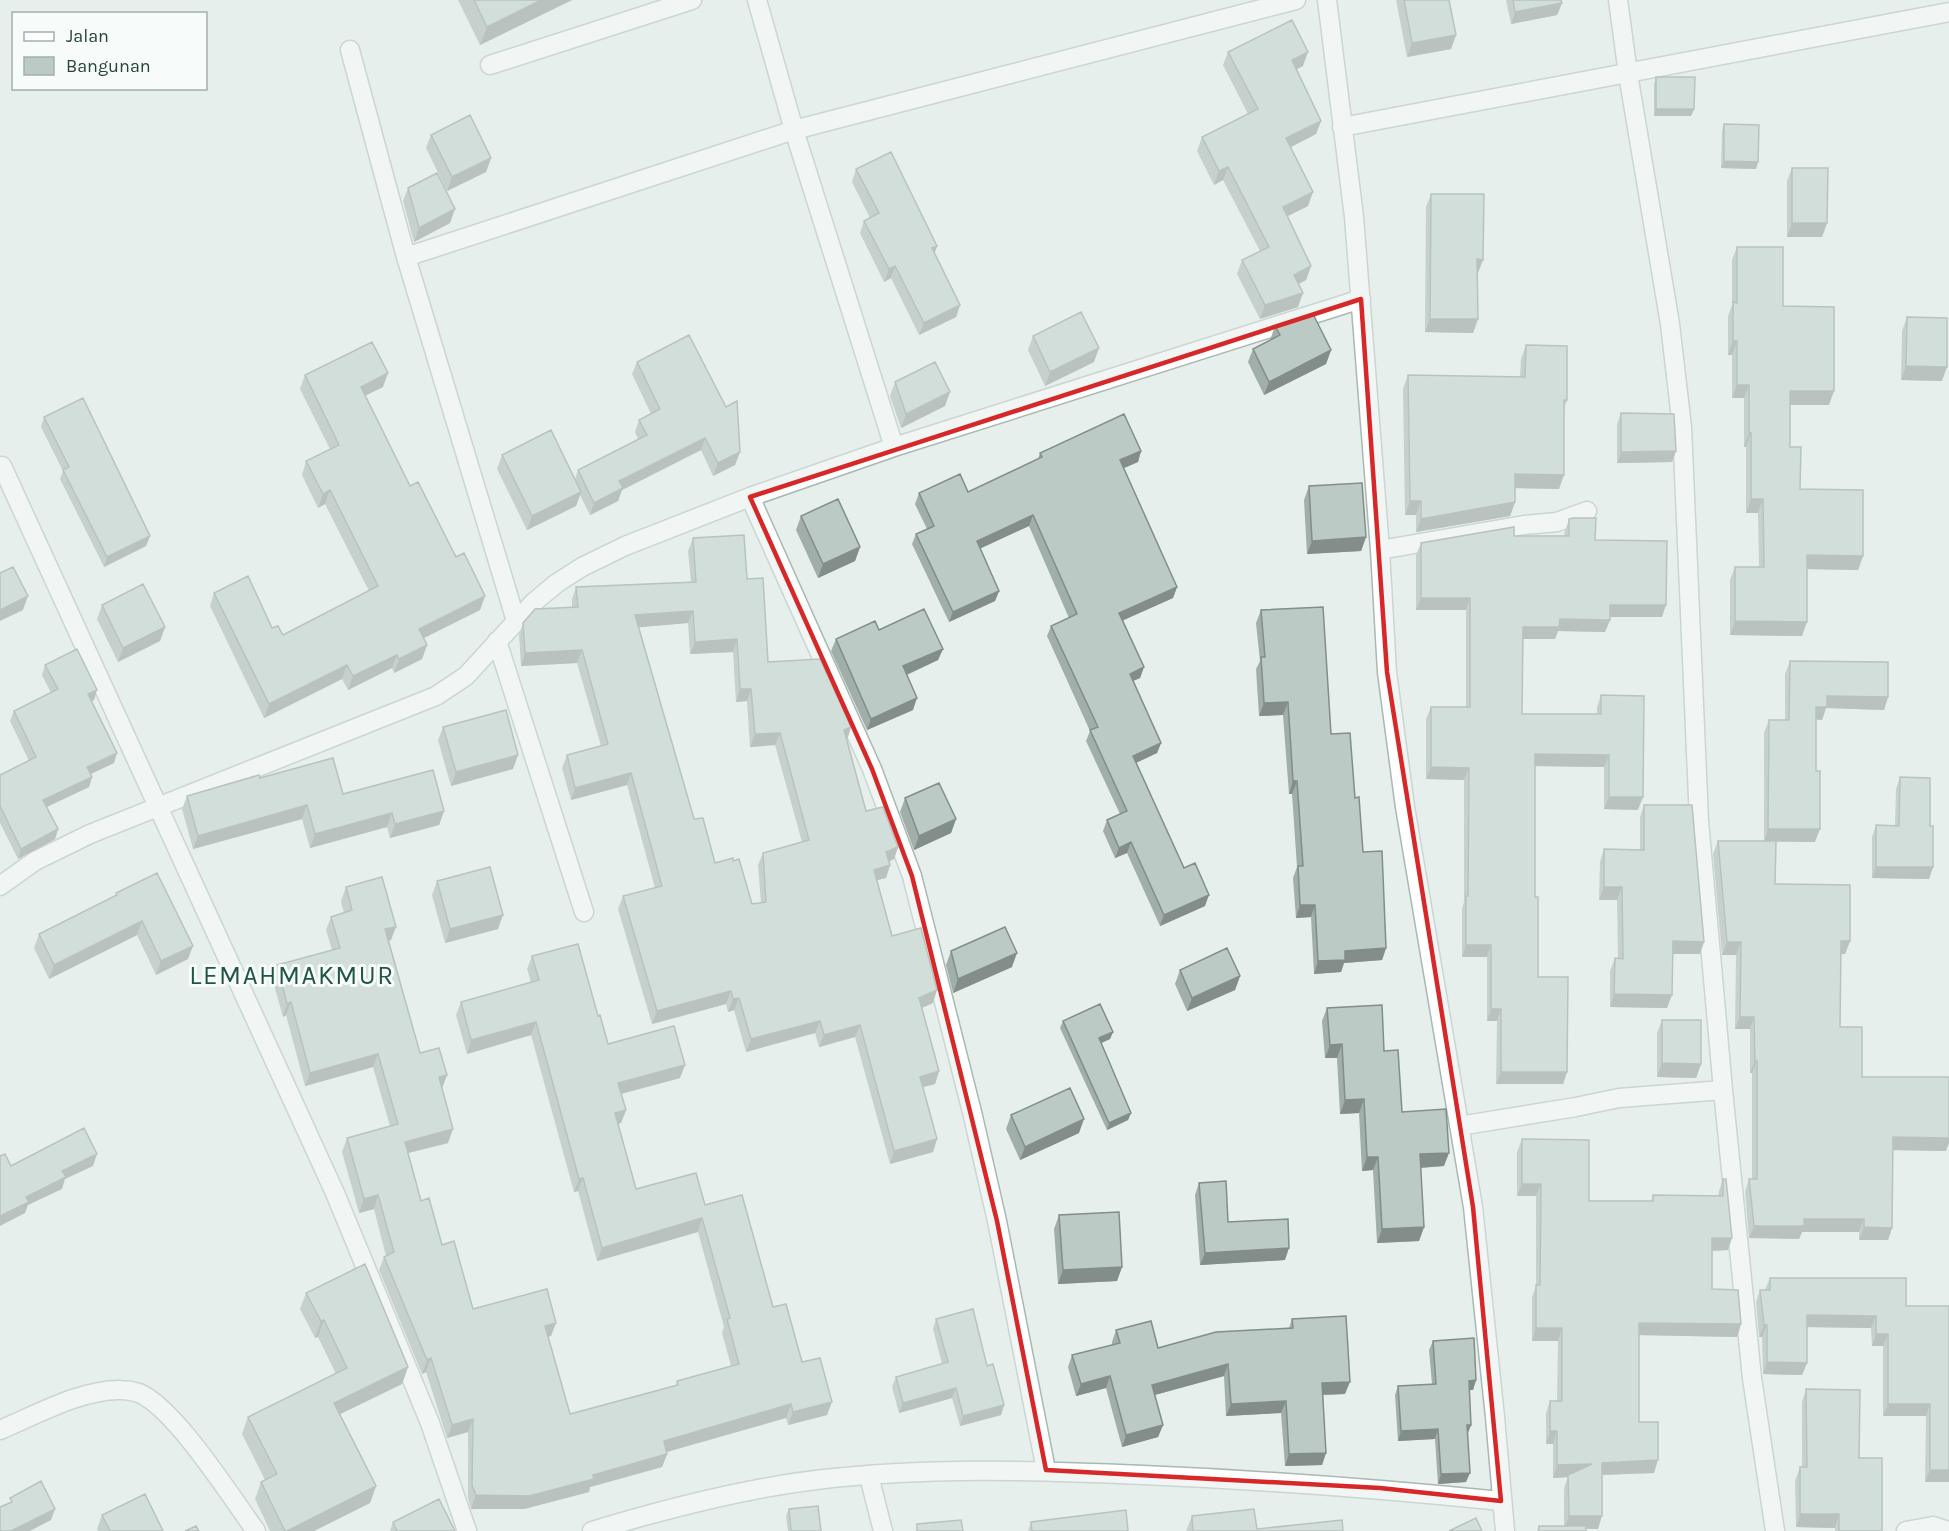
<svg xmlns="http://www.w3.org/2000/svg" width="1949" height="1531" font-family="Karla,sans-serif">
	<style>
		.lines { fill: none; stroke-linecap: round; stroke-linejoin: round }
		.street-casing { stroke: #a8b8b2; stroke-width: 21 }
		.street { stroke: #fff; stroke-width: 18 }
		.wall { fill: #a1aea9; fill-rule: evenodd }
		.shaded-wall { fill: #838d89 }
		.building { fill: #bbcac4; stroke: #838d89; stroke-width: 1.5; fill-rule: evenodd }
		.marked { fill: none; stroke: #d62828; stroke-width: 4.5; stroke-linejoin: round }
		.labels { text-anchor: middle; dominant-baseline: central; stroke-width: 6; stroke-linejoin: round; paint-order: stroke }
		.quarter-label { font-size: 26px; letter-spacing: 1.5px; fill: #1f5548; stroke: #f7fbf9 }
	</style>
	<rect width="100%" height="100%" fill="#e6efeb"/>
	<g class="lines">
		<defs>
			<path id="street" d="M 757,0 L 794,130 L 894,447
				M 1327,0 L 1354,217 L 1380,550 L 1387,672 L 1405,807 L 1473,1207 L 1495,1417 L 1505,1531
				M 1618,0 L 1628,74 L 1670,324 L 1682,427 L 1699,821 L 1723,1090 L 1752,1378 L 1775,1531
				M 350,50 L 406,257 L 516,621
				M 490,65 L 692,0
				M 1342,127 L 1949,12
				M 406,257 L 794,130 L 1296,0
				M 2,466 L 335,1193 L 430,1423 L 467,1531
				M 750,497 L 872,769 L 912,876 L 972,1112 L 997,1221 L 1046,1470
				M 1380,550 L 1524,525 L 1557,522 L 1587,511
				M 497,641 L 584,912
				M 0,886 L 35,861 L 90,834 L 436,696 L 466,676 L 533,603 L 557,583 L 582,567 L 625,546 L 750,497 L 894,447 L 1361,299
				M 1459,1126 L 1576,1107 L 1619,1098 L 1723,1090
				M 0,1430 C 36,1415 82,1389 121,1390 C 127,1390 133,1391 139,1393 C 175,1408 231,1497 256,1531
				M 869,1476 L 883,1531
				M 592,1531 C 665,1509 741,1489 816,1480 C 924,1467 1035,1470 1143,1475 C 1263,1480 1382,1489 1501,1501
				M 1906,1531 L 1933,1526 L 1948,1531"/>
		</defs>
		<use href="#street" class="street-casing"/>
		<use href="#street" class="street"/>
	</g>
	<path class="wall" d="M 458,0 L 572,0 L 480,45 Z
		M 1396,0 L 1449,0 L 1456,35 L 1451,49 L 1407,57 Z
		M 1506,0 L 1561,0 L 1562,3 L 1557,15 L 1511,24 Z
		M 1228,52 L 1303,66 L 1296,69 L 1321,121 L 1316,134 L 1291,147 L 1308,206 L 1287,216 L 1311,266 L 1306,280 L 1298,284 L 1298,307 L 1260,319 L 1237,274 L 1242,260 L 1260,251 L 1223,180 L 1214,185 L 1197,151 L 1202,137 L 1248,114 L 1223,65 Z
		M 1656,77 L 1694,109 L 1691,116 L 1654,116 L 1654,84 Z
		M 1724,124 L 1758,162 L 1756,169 L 1721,168 L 1722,131 Z
		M 431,135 L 491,158 L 486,172 L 447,191 L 426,148 Z
		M 1792,168 L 1827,223 L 1822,237 L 1787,237 L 1787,181 Z
		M 856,169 L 937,246 L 934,253 L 960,305 L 956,317 L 919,335 L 891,278 L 884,282 L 860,233 L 864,221 L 870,218 L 852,182 Z
		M 408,188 L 450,223 L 414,242 L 403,201 Z
		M 1431,194 L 1478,273 L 1477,273 L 1478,319 L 1473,333 L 1425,332 L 1426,207 Z
		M 1737,247 L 1783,306 L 1829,405 L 1790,405 L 1790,447 L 1800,489 L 1863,556 L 1858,570 L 1807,569 L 1802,636 L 1730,635 L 1730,580 L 1735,567 L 1759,567 L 1758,513 L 1746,513 L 1746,447 L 1744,447 L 1744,398 L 1732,398 L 1732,355 L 1728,355 L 1728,316 L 1732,305 L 1732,260 Z
		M 1907,317 L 1942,381 L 1901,380 L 1902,331 Z
		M 1275,326 L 1331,350 L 1326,364 L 1264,395 L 1248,362 L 1253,349 L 1270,340 Z
		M 1033,336 L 1094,362 L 1045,386 L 1028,350 Z
		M 1526,345 L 1567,400 L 1564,409 L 1559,489 L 1515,488 L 1515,502 L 1510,516 L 1416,532 L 1416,515 L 1405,515 L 1403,389 L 1408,375 L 1520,377 L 1521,359 Z
		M 637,362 L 740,452 L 735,465 L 713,476 L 701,450 L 622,490 L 618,501 L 590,515 L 580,495 L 576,506 L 527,530 L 497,469 L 502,455 L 575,479 L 578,470 L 638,439 L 635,432 L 639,420 L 651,414 L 632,374 Z
		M 305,375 L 383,387 L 365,396 L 410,486 L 456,557 L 485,596 L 480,610 L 423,638 L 427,645 L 422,659 L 394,673 L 392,668 L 348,690 L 342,679 L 264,718 L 210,606 L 214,593 L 283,635 L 369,591 L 325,504 L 318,508 L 302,475 L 306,461 L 330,449 L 300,389 Z
		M 895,382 L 945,406 L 901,428 L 890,396 Z
		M 1621,413 L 1676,451 L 1672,462 L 1617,463 L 1617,424 Z
		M 44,417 L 150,536 L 146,546 L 104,567 L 60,479 L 63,471 L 41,427 Z
		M 1141,451 L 1138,462 L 1124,468 L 1177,587 L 1173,598 L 1123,620 L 1144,667 L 1140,678 L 1133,681 L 1161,743 L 1157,753 L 1136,763 L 1184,868 L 1205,906 L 1160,926 L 1127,853 L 1115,858 L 1103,831 L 1107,820 L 1120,814 L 1086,741 L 1090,731 L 1047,636 L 1051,626 L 1069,618 L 1029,526 L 980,548 L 999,591 L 995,601 L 949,622 L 912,544 L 916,534 L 927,529 L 915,504 L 919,493 L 968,492 L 1038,459 L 1040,453 Z
		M 1309,486 L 1366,537 L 1361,551 L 1307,554 L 1304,500 Z
		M 801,516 L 860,547 L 855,561 L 818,578 L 796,530 Z
		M 1569,519 L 1595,540 L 1662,617 L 1610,617 L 1610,620 L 1605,632 L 1558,631 L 1555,639 L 1523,639 L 1522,714 L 1597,714 L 1597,707 L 1601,695 L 1638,810 L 1604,809 L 1604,767 L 1535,766 L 1535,897 L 1538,977 L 1567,1072 L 1563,1084 L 1496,1084 L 1497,1021 L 1487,1021 L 1487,957 L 1462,957 L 1462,909 L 1464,902 L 1464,780 L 1426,779 L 1426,719 L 1431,707 L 1466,707 L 1466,610 L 1416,610 L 1416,555 L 1421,543 L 1514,536 L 1564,536 L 1565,531 Z
		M 693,538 L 747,579 L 768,662 L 851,727 L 847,739 L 866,811 L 898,847 L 894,859 L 889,861 L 890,865 L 886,878 L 877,880 L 892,936 L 933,1003 L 922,1007 L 939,1071 L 935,1084 L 923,1087 L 937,1139 L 933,1152 L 890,1164 L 855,1037 L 819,1047 L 815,1033 L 746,1052 L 734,1010 L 728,1012 L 726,1004 L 652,1024 L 618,909 L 623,896 L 655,888 L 627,785 L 571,800 L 562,768 L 567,755 L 601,746 L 577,663 L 521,666 L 519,635 L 523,623 L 572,607 L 572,599 L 576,587 L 691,582 L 688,551 ZM 688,623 L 690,654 L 733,652 L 736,702 L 747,701 L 750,747 L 775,745 L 802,842 L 763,853 L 758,865 L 761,903 L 752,904 L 715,863 L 694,819 L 639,627 Z
		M 102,605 L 165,627 L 160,641 L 118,662 L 97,619 Z
		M 1261,610 L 1331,734 L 1355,798 L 1363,852 L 1386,948 L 1382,960 L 1344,963 L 1341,972 L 1314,974 L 1311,917 L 1296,918 L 1293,878 L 1297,867 L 1292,794 L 1289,794 L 1283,715 L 1259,716 L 1256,669 L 1260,661 L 1256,623 Z
		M 879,630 L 943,649 L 938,660 L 907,675 L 913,710 L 867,730 L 831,651 L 836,639 Z
		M 1790,661 L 1888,697 L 1884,710 L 1826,708 L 1822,720 L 1816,719 L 1815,842 L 1776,842 L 1775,884 L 1850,941 L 1845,954 L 1841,954 L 1840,1027 L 1862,1077 L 1946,1151 L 1893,1150 L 1892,1228 L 1888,1240 L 1859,1240 L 1859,1232 L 1802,1232 L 1799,1239 L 1749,1238 L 1745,1192 L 1749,1179 L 1752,1179 L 1752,1073 L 1750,1073 L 1750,1029 L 1735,1029 L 1736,955 L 1722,955 L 1713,854 L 1718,841 L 1764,841 L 1764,733 L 1769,720 L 1785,720 L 1785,674 Z
		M 45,665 L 94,700 L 91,701 L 114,763 L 91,774 L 92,777 L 89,787 L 47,807 L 58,829 L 55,839 L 18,859 L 0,823 L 0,775 L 29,761 L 10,721 L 14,711 L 51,693 L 42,675 Z
		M 443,727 L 513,769 L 451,786 L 438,740 Z
		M 1900,777 L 1933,867 L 1929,879 L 1872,878 L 1872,837 L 1876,825 L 1895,826 L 1896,789 Z
		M 260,778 L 343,794 L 444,811 L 439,825 L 390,838 L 387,827 L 310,848 L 302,819 L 193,849 L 182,809 L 187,796 Z
		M 905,798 L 956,819 L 951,833 L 914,850 L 900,812 Z
		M 1644,805 L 1700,954 L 1672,954 L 1667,1008 L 1610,1007 L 1610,971 L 1615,958 L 1618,958 L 1617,900 L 1599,900 L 1600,862 L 1604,849 L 1640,850 L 1640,817 Z
		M 437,881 L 498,929 L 445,943 L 432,895 Z
		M 346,887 L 391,940 L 389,940 L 420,1053 L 447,1075 L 442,1088 L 448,1143 L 408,1153 L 421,1201 L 473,1309 L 551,1336 L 548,1337 L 570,1414 L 676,1385 L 677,1381 L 731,1366 L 722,1333 L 724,1327 L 698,1232 L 597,1261 L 578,1191 L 574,1192 L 531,1035 L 467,1054 L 456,1015 L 461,1002 L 531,982 L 527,969 L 532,956 L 598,1016 L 608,1044 L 680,1078 L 621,1094 L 626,1110 L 621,1123 L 618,1124 L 636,1189 L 705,1205 L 773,1307 L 802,1362 L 827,1415 L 788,1425 L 786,1418 L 667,1452 L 667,1454 L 662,1467 L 590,1487 L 589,1492 L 524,1509 L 471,1509 L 468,1498 L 468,1432 L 447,1438 L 426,1372 L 422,1374 L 379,1270 L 384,1257 L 386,1256 L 374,1209 L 359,1213 L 342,1152 L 347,1138 L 390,1126 L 373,1067 L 305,1086 L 286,1015 L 283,1017 L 272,978 L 277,965 L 332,950 L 326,930 L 331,917 L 344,913 L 341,901 Z
		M 116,893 L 188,959 L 156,975 L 137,935 L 49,979 L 34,948 L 39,934 L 115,896 Z
		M 951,951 L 1012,967 L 953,993 L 946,965 Z
		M 1180,970 L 1240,976 L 1235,990 L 1187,1011 L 1175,984 Z
		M 1327,1008 L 1384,1051 L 1402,1112 L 1444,1166 L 1420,1168 L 1424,1227 L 1419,1241 L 1377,1243 L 1373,1170 L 1362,1171 L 1359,1113 L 1340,1114 L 1337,1058 L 1325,1058 L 1322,1021 Z
		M 1662,1020 L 1701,1064 L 1696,1078 L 1657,1077 L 1657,1033 Z
		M 1063,1021 L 1113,1032 L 1110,1039 L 1101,1043 L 1131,1113 L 1128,1120 L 1107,1130 L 1060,1028 Z
		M 1011,1115 L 1079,1133 L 1020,1160 L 1006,1129 Z
		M 1522,1139 L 1589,1201 L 1651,1201 L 1653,1195 L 1718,1196 L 1719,1191 L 1723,1179 L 1728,1250 L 1712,1251 L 1712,1289 L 1741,1324 L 1737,1337 L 1639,1335 L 1639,1422 L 1654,1473 L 1602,1475 L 1598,1529 L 1586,1528 L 1586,1531 L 1537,1531 L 1539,1526 L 1564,1526 L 1564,1488 L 1568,1477 L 1553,1478 L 1553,1444 L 1546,1444 L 1546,1413 L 1550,1401 L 1557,1401 L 1558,1341 L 1532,1341 L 1532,1297 L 1536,1286 L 1536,1196 L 1517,1196 L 1517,1152 Z
		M 1199,1183 L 1228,1222 L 1285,1260 L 1200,1265 L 1195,1195 Z
		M 1059,1215 L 1122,1267 L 1117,1281 L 1058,1284 L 1054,1229 Z
		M 1770,1278 L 1906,1306 L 1949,1482 L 1925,1482 L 1926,1416 L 1883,1416 L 1883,1346 L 1872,1346 L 1871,1328 L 1807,1327 L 1807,1363 L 1802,1375 L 1763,1374 L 1762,1337 L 1759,1337 L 1756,1302 L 1760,1290 L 1765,1290 Z
		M 306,1293 L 408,1367 L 402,1384 L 340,1414 L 376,1486 L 370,1503 L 314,1531 L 270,1531 L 255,1499 L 261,1482 L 265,1480 L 242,1434 L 248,1417 L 336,1374 L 318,1337 L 315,1338 L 300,1309 Z
		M 936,1319 L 987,1366 L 1004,1405 L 1001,1415 L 960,1426 L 952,1398 L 899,1413 L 892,1387 L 896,1377 L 942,1364 L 933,1329 Z
		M 1292,1319 L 1345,1394 L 1323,1395 L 1326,1453 L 1322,1465 L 1285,1466 L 1281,1413 L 1226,1416 L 1224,1376 L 1155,1395 L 1163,1425 L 1158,1437 L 1122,1447 L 1106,1388 L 1076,1396 L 1068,1367 L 1072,1355 L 1112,1345 L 1112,1342 L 1116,1330 L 1158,1348 L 1289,1328 Z
		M 1433,1341 L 1476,1380 L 1473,1390 L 1469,1390 L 1471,1425 L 1467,1435 L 1466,1482 L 1438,1484 L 1435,1439 L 1398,1441 L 1395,1395 L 1398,1386 L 1432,1384 L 1429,1350 Z
		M 1806,1389 L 1859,1458 L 1882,1531 L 1835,1531 L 1835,1528 L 1796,1527 L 1795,1481 L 1800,1467 L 1802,1467 L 1802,1402 Z
		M 789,1509 L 821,1531 L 788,1531 L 786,1516 Z
		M 102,1515 L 163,1531 L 98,1531 L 97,1529 Z
		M 1192,1516 L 1257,1529 L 1343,1531 L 1186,1531 Z
		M 393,1522 L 455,1531 L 390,1531 Z
		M 1031,1522 L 1128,1531 L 1028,1531 Z"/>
	<path class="shaded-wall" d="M 541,0 L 572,0 L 480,45 L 487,27 Z
		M 1562,3 L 1557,15 L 1511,24 L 1515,12 Z
		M 1456,35 L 1451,49 L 1407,57 L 1412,43 Z
		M 1308,52 L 1303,66 L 1287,74 L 1292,60 Z
		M 1656,109 L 1694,109 L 1691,116 L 1654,116 Z
		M 1321,121 L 1316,134 L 1281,152 L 1286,138 Z
		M 491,158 L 486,172 L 447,191 L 452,177 Z
		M 1724,161 L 1758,162 L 1756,169 L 1721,168 Z
		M 1228,167 L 1223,180 L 1214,185 L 1219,171 Z
		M 1313,192 L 1308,206 L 1278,221 L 1283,207 Z
		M 455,209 L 450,223 L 414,242 L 419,228 Z
		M 1792,223 L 1827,223 L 1822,237 L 1787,237 Z
		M 937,246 L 933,258 L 932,248 Z
		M 1477,259 L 1483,260 L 1478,273 L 1472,273 Z
		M 895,266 L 891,278 L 884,282 L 889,269 Z
		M 1311,266 L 1306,280 L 1289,289 L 1294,275 Z
		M 1303,293 L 1298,307 L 1260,319 L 1265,305 Z
		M 960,305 L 956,317 L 919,335 L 924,323 Z
		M 1430,319 L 1478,319 L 1473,333 L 1425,332 Z
		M 1733,341 L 1737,341 L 1732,355 L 1728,355 Z
		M 1099,348 L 1094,362 L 1045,386 L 1050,372 Z
		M 1331,350 L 1326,364 L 1264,395 L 1269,382 Z
		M 1906,366 L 1947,367 L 1942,381 L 1901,380 Z
		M 388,373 L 383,387 L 356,400 L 361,387 Z
		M 1737,385 L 1749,385 L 1744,398 L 1732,398 Z
		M 1790,391 L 1834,391 L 1829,405 L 1785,405 Z
		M 950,392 L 945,406 L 901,428 L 906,414 Z
		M 1749,433 L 1751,433 L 1746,447 L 1744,447 Z
		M 705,438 L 701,450 L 622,490 L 618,501 L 590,515 L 594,503 L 619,481 Z
		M 1141,451 L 1138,462 L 1117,471 L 1120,460 Z
		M 1676,451 L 1672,462 L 1617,463 L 1621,452 Z
		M 740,452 L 735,465 L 713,476 L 718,463 Z
		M 1515,474 L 1564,475 L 1559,489 L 1510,488 Z
		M 330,490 L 325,504 L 318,508 L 323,494 Z
		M 581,492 L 576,506 L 527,530 L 532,516 Z
		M 1751,499 L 1763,499 L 1758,513 L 1746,513 Z
		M 1410,501 L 1421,501 L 1416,515 L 1405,515 Z
		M 1515,502 L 1510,516 L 1416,532 L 1421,519 Z
		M 1033,515 L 1029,526 L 973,552 L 977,541 Z
		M 150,536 L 146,546 L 104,567 L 107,557 Z
		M 1366,537 L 1361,551 L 1307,554 L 1312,541 Z
		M 860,547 L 855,561 L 818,578 L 823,564 Z
		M 1807,555 L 1863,556 L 1858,570 L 1802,569 Z
		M 1177,587 L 1173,598 L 1115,624 L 1119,613 Z
		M 999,591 L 995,601 L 949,622 L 953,612 Z
		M 28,596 L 23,610 L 0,621 L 0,610 Z
		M 485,596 L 480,610 L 414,643 L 419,629 Z
		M 1421,598 L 1470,598 L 1466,610 L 1416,610 Z
		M 1610,605 L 1666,605 L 1662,617 L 1605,617 Z
		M 693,611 L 688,623 L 631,628 L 635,615 Z
		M 1560,619 L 1610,620 L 1605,632 L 1558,631 L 1555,639 L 1519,639 L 1523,627 Z
		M 1735,621 L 1807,622 L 1802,636 L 1730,635 Z
		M 165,627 L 160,641 L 118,662 L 123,648 Z
		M 737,639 L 733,652 L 690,654 L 695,642 Z
		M 427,645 L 422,659 L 394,673 L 399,659 Z
		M 943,649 L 938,660 L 899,678 L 903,666 Z
		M 582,650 L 577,663 L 521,666 L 525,653 Z
		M 397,655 L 392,668 L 348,690 L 353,676 Z
		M 347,665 L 342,679 L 264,718 L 269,704 Z
		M 1144,667 L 1140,678 L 1126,684 L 1130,674 Z
		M 740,689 L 751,689 L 747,701 L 736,702 Z
		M 97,690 L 94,700 L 85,704 L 88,694 Z
		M 1827,696 L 1888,697 L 1884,710 L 1826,708 L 1822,720 L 1811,719 L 1816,707 Z
		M 917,698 L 913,710 L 867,730 L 871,719 Z
		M 1288,702 L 1283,715 L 1259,716 L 1264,703 Z
		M 851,727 L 847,740 L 844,730 Z
		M 780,733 L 775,745 L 750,747 L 755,734 Z
		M 1161,743 L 1157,753 L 1129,766 L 1133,756 Z
		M 117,753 L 114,763 L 84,777 L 87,767 Z
		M 1535,754 L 1609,755 L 1604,767 L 1530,766 Z
		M 518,755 L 513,769 L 451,786 L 456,772 Z
		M 1431,767 L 1469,768 L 1464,780 L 1426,779 Z
		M 631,773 L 627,785 L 571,800 L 575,788 Z
		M 92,777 L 89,787 L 40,810 L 43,800 Z
		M 1293,781 L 1297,781 L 1292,794 L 1289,794 Z
		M 1609,797 L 1643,797 L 1638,810 L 1604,809 Z
		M 307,805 L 302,819 L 193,849 L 198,836 Z
		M 444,811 L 439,825 L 390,838 L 395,824 Z
		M 392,813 L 387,827 L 310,848 L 315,834 Z
		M 956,819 L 951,833 L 914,850 L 919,836 Z
		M 58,829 L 55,839 L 18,859 L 21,849 Z
		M 1768,829 L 1820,829 L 1815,842 L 1764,841 Z
		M 1131,842 L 1127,853 L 1115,858 L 1119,848 Z
		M 898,847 L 894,859 L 882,865 L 886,852 Z
		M 890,865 L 886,878 L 869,882 L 874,870 Z
		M 1876,867 L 1933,867 L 1929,879 L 1872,878 Z
		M 1604,887 L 1622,887 L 1617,900 L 1599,900 Z
		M 1209,895 L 1205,906 L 1160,926 L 1164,915 Z
		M 1300,905 L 1315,905 L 1311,917 L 1296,918 Z
		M 503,915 L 498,929 L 445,943 L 450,929 Z
		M 142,921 L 137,935 L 49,979 L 54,965 Z
		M 396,927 L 391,940 L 381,943 L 385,929 Z
		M 1673,941 L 1704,942 L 1700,954 L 1668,954 Z
		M 1841,941 L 1850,941 L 1845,954 L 1836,954 Z
		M 1727,942 L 1741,942 L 1736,955 L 1722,955 Z
		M 1466,945 L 1491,945 L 1487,957 L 1462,957 Z
		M 193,946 L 188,959 L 156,975 L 161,961 Z
		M 1386,948 L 1382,960 L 1344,963 L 1341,972 L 1314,974 L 1318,961 L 1345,951 Z
		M 1017,953 L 1012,967 L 953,993 L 958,979 Z
		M 1240,976 L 1235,990 L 1187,1011 L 1192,998 Z
		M 937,990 L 933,1003 L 915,1011 L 919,998 Z
		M 731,991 L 726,1004 L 652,1024 L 657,1011 Z
		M 1614,994 L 1672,995 L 1667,1008 L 1610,1007 Z
		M 739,998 L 734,1010 L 728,1012 L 733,999 Z
		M 291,1002 L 286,1015 L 283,1017 L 287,1004 Z
		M 1491,1009 L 1501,1009 L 1497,1021 L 1487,1021 Z
		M 1740,1017 L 1754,1017 L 1750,1029 L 1735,1029 Z
		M 820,1021 L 815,1033 L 746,1052 L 751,1039 Z
		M 536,1022 L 531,1035 L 467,1054 L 471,1040 Z
		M 860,1025 L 855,1037 L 819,1047 L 824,1035 Z
		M 1113,1032 L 1110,1039 L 1097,1045 L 1099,1038 Z
		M 1342,1044 L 1337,1058 L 1325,1058 L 1330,1045 Z
		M 378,1054 L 373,1067 L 305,1086 L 310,1073 Z
		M 1755,1061 L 1757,1061 L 1752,1073 L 1750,1073 Z
		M 1662,1063 L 1701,1064 L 1696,1078 L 1657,1077 Z
		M 685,1065 L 680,1078 L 613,1096 L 618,1083 Z
		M 939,1071 L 935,1084 L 915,1089 L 920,1077 Z
		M 1501,1072 L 1567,1072 L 1563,1084 L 1496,1084 Z
		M 447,1075 L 442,1088 L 439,1077 Z
		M 1364,1099 L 1359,1113 L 1340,1114 L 1345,1100 Z
		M 626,1110 L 621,1123 L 610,1126 L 615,1113 Z
		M 1131,1113 L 1128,1120 L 1107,1130 L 1109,1123 Z
		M 1084,1119 L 1079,1133 L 1020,1160 L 1025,1147 Z
		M 453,1129 L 448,1143 L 400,1155 L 405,1142 Z
		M 1893,1137 L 1949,1138 L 1949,1143 L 1946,1151 L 1888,1150 Z
		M 937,1139 L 933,1152 L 890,1164 L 894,1151 Z
		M 1449,1153 L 1444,1166 L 1415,1168 L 1420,1154 Z
		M 97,1154 L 93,1166 L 65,1179 L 62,1189 L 28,1205 L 25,1213 L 0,1226 L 0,1216 L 26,1197 L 62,1171 Z
		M 1367,1157 L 1378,1157 L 1373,1170 L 1362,1171 Z
		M 583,1178 L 578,1191 L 574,1192 L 579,1179 Z
		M 1522,1184 L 1541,1184 L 1536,1196 L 1517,1196 Z
		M 378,1195 L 374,1209 L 359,1213 L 364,1199 Z
		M 702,1218 L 698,1232 L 597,1261 L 602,1248 Z
		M 1804,1219 L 1864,1219 L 1859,1232 L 1802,1232 L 1799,1239 L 1749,1238 L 1754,1226 Z
		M 1424,1227 L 1419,1241 L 1377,1243 L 1382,1229 Z
		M 1864,1227 L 1892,1228 L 1888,1240 L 1859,1240 Z
		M 1712,1238 L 1732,1238 L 1728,1250 L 1707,1251 Z
		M 1289,1248 L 1285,1260 L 1200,1265 L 1205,1253 Z
		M 1122,1267 L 1117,1281 L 1058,1284 L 1063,1270 Z
		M 1807,1315 L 1876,1316 L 1871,1328 L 1803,1327 Z
		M 324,1320 L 318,1337 L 315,1338 L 321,1321 Z
		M 556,1323 L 551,1336 L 540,1339 L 545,1326 Z
		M 1639,1323 L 1741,1324 L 1737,1337 L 1635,1335 Z
		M 1764,1325 L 1767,1325 L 1762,1337 L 1759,1337 Z
		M 1536,1328 L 1562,1328 L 1558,1341 L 1532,1341 Z
		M 1876,1334 L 1888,1334 L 1883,1346 L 1872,1346 Z
		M 431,1358 L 426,1372 L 422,1374 L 427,1360 Z
		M 1767,1362 L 1807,1363 L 1802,1375 L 1763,1374 Z
		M 1228,1364 L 1224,1376 L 1147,1397 L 1152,1385 Z
		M 408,1367 L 402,1384 L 328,1420 L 334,1403 Z
		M 1110,1376 L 1106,1388 L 1076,1396 L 1081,1384 Z
		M 1476,1380 L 1473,1390 L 1465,1390 L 1469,1381 Z
		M 1350,1382 L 1345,1394 L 1317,1395 L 1322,1383 Z
		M 956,1388 L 952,1398 L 899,1413 L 903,1403 Z
		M 1286,1401 L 1281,1413 L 1226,1416 L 1231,1404 Z
		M 832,1402 L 827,1415 L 788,1425 L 793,1412 Z
		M 791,1404 L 786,1418 L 659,1454 L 664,1441 Z
		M 1888,1404 L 1930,1404 L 1926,1416 L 1883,1416 Z
		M 1004,1405 L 1001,1415 L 960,1426 L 963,1416 Z
		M 473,1419 L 468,1432 L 447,1438 L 452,1425 Z
		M 1163,1425 L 1158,1437 L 1122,1447 L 1126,1435 Z
		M 1467,1425 L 1471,1425 L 1467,1435 Z
		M 1438,1429 L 1435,1439 L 1398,1441 L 1401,1431 Z
		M 1550,1431 L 1557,1431 L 1553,1444 L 1546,1444 Z
		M 1326,1453 L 1322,1465 L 1285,1466 L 1289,1454 Z
		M 667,1454 L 662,1467 L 590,1487 L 589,1492 L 524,1509 L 471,1509 L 476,1495 L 593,1475 Z
		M 1658,1460 L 1654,1473 L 1598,1475 L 1602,1463 Z
		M 1592,1464 L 1588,1476 L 1553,1478 L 1557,1465 Z
		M 1930,1470 L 1949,1470 L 1949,1482 L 1925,1482 Z
		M 1470,1473 L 1466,1482 L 1438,1484 L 1441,1474 Z
		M 376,1486 L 370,1503 L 314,1531 L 287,1531 Z
		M 55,1509 L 51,1520 L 30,1531 L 11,1531 Z
		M 1800,1514 L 1839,1514 L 1835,1528 L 1796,1527 Z
		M 1569,1516 L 1602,1516 L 1598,1529 L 1564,1528 Z"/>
	<path class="building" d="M 474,0 L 541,0 L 487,27 Z
		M 1404,0 L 1449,0 L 1456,35 L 1412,43 Z
		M 1513,0 L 1561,0 L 1562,3 L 1515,12 Z
		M 1292,20 L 1308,52 L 1292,60 L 1321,121 L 1286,138 L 1313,192 L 1283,207 L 1311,266 L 1294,275 L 1303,293 L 1265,305 L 1242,260 L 1269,247 L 1228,167 L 1219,171 L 1202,137 L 1258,109 L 1228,52 Z
		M 1656,77 L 1695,77 L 1694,109 L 1656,109 Z
		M 470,115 L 491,158 L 452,177 L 431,135 Z
		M 1724,124 L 1759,125 L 1758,162 L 1724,161 Z
		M 891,152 L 937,246 L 932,248 L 960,305 L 924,323 L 895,266 L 889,269 L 864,221 L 879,213 L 856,169 Z
		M 1792,168 L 1828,168 L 1827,223 L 1792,223 Z
		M 437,173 L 455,209 L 419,228 L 408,188 Z
		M 1431,194 L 1484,194 L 1483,260 L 1477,259 L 1478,319 L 1430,319 Z
		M 1737,247 L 1783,247 L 1783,306 L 1834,307 L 1834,391 L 1790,391 L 1790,447 L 1801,447 L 1800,489 L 1863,490 L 1863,556 L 1807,555 L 1807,622 L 1735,621 L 1735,567 L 1764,567 L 1763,499 L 1751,499 L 1751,433 L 1749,433 L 1749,385 L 1737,385 L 1737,341 L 1733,341 L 1733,302 L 1737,303 Z
		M 1081,312 L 1099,348 L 1050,372 L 1033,336 Z
		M 1313,314 L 1331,350 L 1269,382 L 1253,349 L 1280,335 L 1275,326 Z
		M 1907,317 L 1947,318 L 1947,367 L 1906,366 Z
		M 689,335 L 726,407 L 737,401 L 740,452 L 718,463 L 705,438 L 619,481 L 623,488 L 594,503 L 578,470 L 647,435 L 639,420 L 660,409 L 637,362 Z
		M 372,342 L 388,373 L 361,387 L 410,486 L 418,482 L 456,557 L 464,553 L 485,596 L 419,629 L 427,645 L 399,659 L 397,655 L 353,676 L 347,665 L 269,704 L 214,593 L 248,576 L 272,628 L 278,626 L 283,635 L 378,586 L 330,490 L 323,494 L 306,461 L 339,445 L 305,375 Z
		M 1526,345 L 1567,346 L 1567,400 L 1564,400 L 1564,475 L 1515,474 L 1515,502 L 1421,519 L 1421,501 L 1410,501 L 1408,375 L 1525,377 Z
		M 935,362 L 950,392 L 906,414 L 895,382 Z
		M 83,398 L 150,536 L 107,557 L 63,470 L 69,467 L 44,417 Z
		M 1621,413 L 1674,414 L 1676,451 L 1621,452 Z
		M 1124,414 L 1141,451 L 1120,460 L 1177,587 L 1119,613 L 1144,667 L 1130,674 L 1161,743 L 1133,756 L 1184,868 L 1195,863 L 1209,895 L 1164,915 L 1131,842 L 1119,848 L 1107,820 L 1127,811 L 1090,730 L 1098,727 L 1051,626 L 1077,614 L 1033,515 L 977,541 L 999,591 L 953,612 L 916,534 L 934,526 L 919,493 L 960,474 L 968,492 L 1042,457 L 1040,453 Z
		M 551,430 L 581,492 L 532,516 L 502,455 Z
		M 1362,483 L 1366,537 L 1312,541 L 1309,486 Z
		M 838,499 L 860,547 L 823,564 L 801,516 Z
		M 1573,518 L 1596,518 L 1595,540 L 1667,541 L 1666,605 L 1610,605 L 1610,620 L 1560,619 L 1559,627 L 1523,627 L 1522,714 L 1601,714 L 1601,695 L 1644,696 L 1643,797 L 1609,797 L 1609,755 L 1535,754 L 1535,897 L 1538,897 L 1538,977 L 1568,977 L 1567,1072 L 1501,1072 L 1501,1009 L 1491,1009 L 1491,945 L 1466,945 L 1466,896 L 1468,896 L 1469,768 L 1431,767 L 1431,707 L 1470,707 L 1470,598 L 1421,598 L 1421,543 L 1514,527 L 1514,536 L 1569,536 L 1569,519 Z
		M 744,535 L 747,579 L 763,578 L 768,662 L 820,659 L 851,727 L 844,730 L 866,811 L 883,807 L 898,847 L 886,852 L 890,865 L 874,870 L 892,936 L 921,928 L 937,990 L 919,998 L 939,1071 L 920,1077 L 937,1139 L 894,1151 L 860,1025 L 824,1035 L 820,1021 L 751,1039 L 739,998 L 733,999 L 731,991 L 657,1011 L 623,896 L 662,886 L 631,773 L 575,788 L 567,755 L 608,744 L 582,650 L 525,653 L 523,623 L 535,609 L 578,607 L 576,587 L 696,582 L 693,538 ZM 693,611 L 695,642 L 737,639 L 740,689 L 751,689 L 755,734 L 780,733 L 809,840 L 763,853 L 766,902 L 752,904 L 739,859 L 733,861 L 733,858 L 715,863 L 703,818 L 694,819 L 635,615 Z
		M 13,567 L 28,596 L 0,610 L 0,573 Z
		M 143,584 L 165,627 L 123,648 L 102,605 Z
		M 1323,607 L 1331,734 L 1350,733 L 1355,798 L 1359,797 L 1363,852 L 1382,851 L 1386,948 L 1345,951 L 1345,960 L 1318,961 L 1315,905 L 1300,905 L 1298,866 L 1303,866 L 1297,781 L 1293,781 L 1288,702 L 1264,703 L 1261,657 L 1265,657 L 1261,610 Z
		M 924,609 L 943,649 L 903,666 L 917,698 L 871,719 L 836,639 L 875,621 L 879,630 Z
		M 77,649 L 97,690 L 88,694 L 117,753 L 87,767 L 92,777 L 43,800 L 58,829 L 21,849 L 0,806 L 0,775 L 36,757 L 14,711 L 58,689 L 45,665 Z
		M 1790,661 L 1888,662 L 1888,697 L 1827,696 L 1827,707 L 1816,707 L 1816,771 L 1820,771 L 1820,829 L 1768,829 L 1769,720 L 1789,720 Z
		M 506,710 L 518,755 L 456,772 L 443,727 Z
		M 333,758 L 343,794 L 433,770 L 444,811 L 395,824 L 392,813 L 315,834 L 307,805 L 198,836 L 187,796 L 259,775 L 260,778 Z
		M 1900,777 L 1930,778 L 1930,826 L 1933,826 L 1933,867 L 1876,867 L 1876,825 L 1899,826 Z
		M 939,783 L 956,819 L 919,836 L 905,798 Z
		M 1644,805 L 1692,805 L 1704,942 L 1673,941 L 1672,995 L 1614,994 L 1615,958 L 1623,959 L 1622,887 L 1604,887 L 1604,849 L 1644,850 Z
		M 1718,841 L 1776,841 L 1775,884 L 1850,885 L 1850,941 L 1841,941 L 1840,1027 L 1862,1027 L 1862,1077 L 1949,1077 L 1949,1138 L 1893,1137 L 1892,1228 L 1864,1227 L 1864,1219 L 1804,1219 L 1804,1226 L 1754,1226 L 1749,1179 L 1757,1179 L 1757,1061 L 1755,1061 L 1754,1017 L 1740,1017 L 1741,942 L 1727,942 Z
		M 490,867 L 503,915 L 450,929 L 437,881 Z
		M 157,873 L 193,946 L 161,961 L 142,921 L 54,965 L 39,934 L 117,895 L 116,893 Z
		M 382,877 L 396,927 L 385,929 L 420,1053 L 439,1048 L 447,1075 L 439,1077 L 453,1129 L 405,1142 L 421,1201 L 429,1198 L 442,1245 L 454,1241 L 473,1309 L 547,1289 L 556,1323 L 545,1326 L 570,1414 L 678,1385 L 677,1381 L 739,1364 L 727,1319 L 730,1318 L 702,1218 L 602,1248 L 583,1178 L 579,1179 L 536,1022 L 471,1040 L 461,1002 L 539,980 L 532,956 L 578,944 L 598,1016 L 600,1015 L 608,1044 L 674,1026 L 685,1065 L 618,1083 L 626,1110 L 615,1113 L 636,1189 L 696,1173 L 705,1205 L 742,1195 L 773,1307 L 786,1304 L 802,1362 L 820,1358 L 832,1402 L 793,1412 L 791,1404 L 664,1441 L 667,1454 L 593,1475 L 594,1479 L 529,1496 L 476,1495 L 472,1485 L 473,1419 L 452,1425 L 431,1358 L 427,1360 L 384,1257 L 394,1252 L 378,1195 L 364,1199 L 347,1138 L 398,1124 L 378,1054 L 310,1073 L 291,1002 L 287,1004 L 277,965 L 340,948 L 331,917 L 352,910 L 346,887 Z
		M 1005,927 L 1017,953 L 958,979 L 951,951 Z
		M 1227,948 L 1240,976 L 1192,998 L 1180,970 Z
		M 1100,1004 L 1113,1032 L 1099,1038 L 1131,1113 L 1109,1123 L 1063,1021 Z
		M 1382,1005 L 1384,1051 L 1398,1050 L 1402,1112 L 1446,1109 L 1449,1153 L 1420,1154 L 1424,1227 L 1382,1229 L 1378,1157 L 1367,1157 L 1364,1099 L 1345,1100 L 1342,1044 L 1330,1045 L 1327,1008 Z
		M 1662,1020 L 1701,1020 L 1701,1064 L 1662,1063 Z
		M 1070,1088 L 1084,1119 L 1025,1147 L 1011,1115 Z
		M 84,1128 L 97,1154 L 62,1171 L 66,1177 L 26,1197 L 29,1202 L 0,1216 L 0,1156 L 5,1154 L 11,1166 Z
		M 1522,1139 L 1589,1140 L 1589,1201 L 1653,1201 L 1653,1195 L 1723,1196 L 1723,1179 L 1726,1179 L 1732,1238 L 1712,1238 L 1712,1289 L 1738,1290 L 1741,1324 L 1639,1323 L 1639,1422 L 1658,1422 L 1658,1460 L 1602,1463 L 1602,1516 L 1569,1516 L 1568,1475 L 1592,1464 L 1557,1465 L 1557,1431 L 1550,1431 L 1550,1401 L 1562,1401 L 1562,1328 L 1536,1328 L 1536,1285 L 1540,1285 L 1541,1184 L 1522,1184 Z
		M 1226,1181 L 1228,1222 L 1288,1219 L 1289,1248 L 1205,1253 L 1199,1183 Z
		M 1119,1212 L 1122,1267 L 1063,1270 L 1059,1215 Z
		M 365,1264 L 408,1367 L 334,1403 L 376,1486 L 287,1531 L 285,1531 L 261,1482 L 277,1474 L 248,1417 L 347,1368 L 324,1320 L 321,1321 L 306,1293 Z
		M 1770,1278 L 1906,1278 L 1906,1306 L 1949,1306 L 1949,1470 L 1930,1470 L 1930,1404 L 1888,1404 L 1888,1334 L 1876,1334 L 1876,1316 L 1807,1315 L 1807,1363 L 1767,1362 L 1767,1325 L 1764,1325 L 1760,1290 L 1770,1290 Z
		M 973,1309 L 987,1366 L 993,1364 L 1004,1405 L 963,1416 L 956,1388 L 903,1403 L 896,1377 L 948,1362 L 936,1319 Z
		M 1346,1316 L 1350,1382 L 1322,1383 L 1326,1453 L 1289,1454 L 1286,1401 L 1231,1404 L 1228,1364 L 1152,1385 L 1163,1425 L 1126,1435 L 1110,1376 L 1081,1384 L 1072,1355 L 1120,1343 L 1116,1330 L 1151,1321 L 1158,1348 L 1216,1332 L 1293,1328 L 1292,1319 Z
		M 1474,1338 L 1476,1380 L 1469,1381 L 1471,1425 L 1467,1425 L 1470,1473 L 1441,1474 L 1438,1429 L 1401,1431 L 1398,1386 L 1436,1384 L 1433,1341 Z
		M 1806,1389 L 1860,1390 L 1859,1458 L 1882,1458 L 1882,1531 L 1839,1531 L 1839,1514 L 1800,1514 L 1800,1467 L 1807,1467 Z
		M 41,1481 L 55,1509 L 11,1531 L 0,1531 L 0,1507 L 12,1502 L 10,1498 Z
		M 145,1494 L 163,1531 L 110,1531 L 102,1515 Z
		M 439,1499 L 455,1531 L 397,1531 L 393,1522 Z
		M 818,1506 L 821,1531 L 791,1531 L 789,1509 Z
		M 1254,1509 L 1257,1529 L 1342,1520 L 1343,1531 L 1193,1531 L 1192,1516 Z
		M 1126,1510 L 1128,1531 L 1032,1531 L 1031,1522 Z
		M 1476,1518 L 1482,1531 L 1449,1531 Z
		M 961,1520 L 963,1531 L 917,1531 L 917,1524 Z
		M 196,1526 L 199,1531 L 185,1531 Z
		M 1539,1526 L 1586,1526 L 1586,1531 L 1539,1531 Z"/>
	<path d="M0 0H1949V1531H0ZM 1361,299 L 1387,672 L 1473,1207 L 1501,1501 L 1380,1488 L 1046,1470 L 997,1221 L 912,876 L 872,769 L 750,497 Z" fill="#e6efeb" fill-opacity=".55" fill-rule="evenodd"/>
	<path class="marked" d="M 1361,299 L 1387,672 L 1473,1207 L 1501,1501 L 1380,1488 L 1046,1470 L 997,1221 L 912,876 L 872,769 L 750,497 Z"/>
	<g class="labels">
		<g class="quarter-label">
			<text x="292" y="975">LEMAHMAKMUR</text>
		</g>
	</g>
	<rect x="12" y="12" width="195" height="78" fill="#f7fbf9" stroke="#a3b1ad" stroke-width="1.5"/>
	<rect x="24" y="32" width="30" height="9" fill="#ffffff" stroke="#a3b1ad" stroke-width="1.5"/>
	<text x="66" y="42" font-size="18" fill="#24423a">Jalan</text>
	<rect x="24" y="57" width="30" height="18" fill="#bbcac4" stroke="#a3b1ad" stroke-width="1.5"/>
	<text x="66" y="72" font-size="18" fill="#24423a">Bangunan</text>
</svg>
